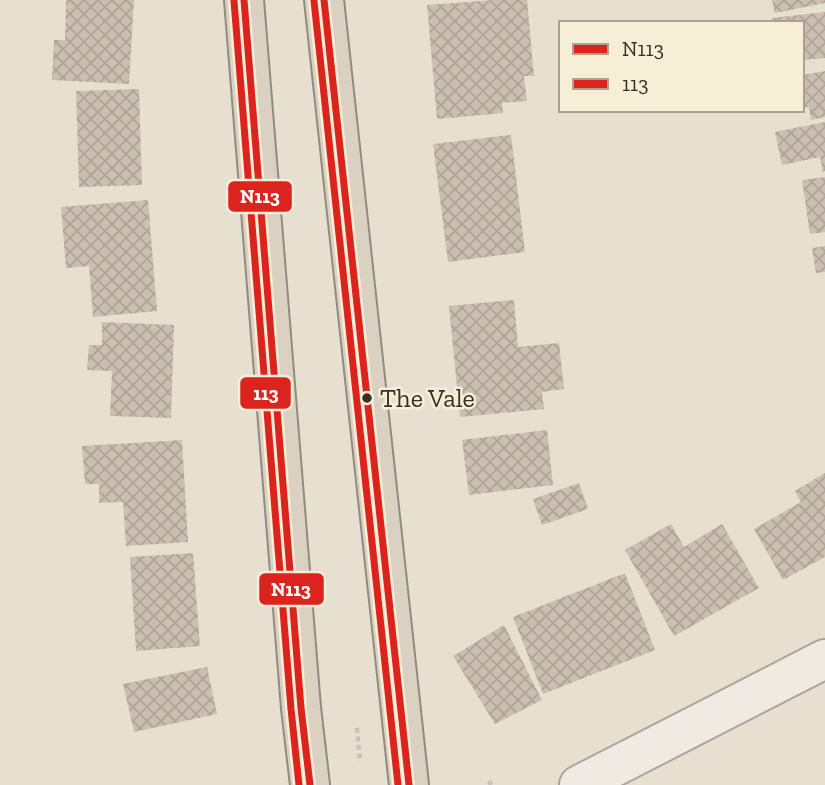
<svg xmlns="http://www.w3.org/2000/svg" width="825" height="785" font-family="'Zilla Slab',serif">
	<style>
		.building { fill: url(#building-cross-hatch) }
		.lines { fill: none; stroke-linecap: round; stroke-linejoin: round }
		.minor-casing { stroke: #ada599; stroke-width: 42 }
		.highway-casing { stroke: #928b80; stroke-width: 42 }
		.path { stroke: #c8c2b9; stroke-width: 4.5; stroke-dasharray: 5 3.5; stroke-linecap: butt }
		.minor { stroke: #efebe3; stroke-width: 38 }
		.highway { stroke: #dad1c2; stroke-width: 38 }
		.bus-1-casing { stroke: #f7eed8; stroke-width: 12 }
		.bus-2-casing { stroke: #f7eed8; stroke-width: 12 }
		.bus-1 { stroke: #dc241f; stroke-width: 7 }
		.bus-2 { stroke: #dc241f; stroke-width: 7 }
		.bus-dot { fill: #3d2e20; stroke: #f7eed8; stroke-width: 2.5 }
		.labels { text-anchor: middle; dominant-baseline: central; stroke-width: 5; stroke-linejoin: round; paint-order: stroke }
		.bus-label { font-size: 26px; fill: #3d2e20; stroke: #f7eed8; text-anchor: start }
		.line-badge { stroke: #f7eed8; stroke-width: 2.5 }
		.badge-label { font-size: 19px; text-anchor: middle; font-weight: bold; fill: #fff }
	</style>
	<defs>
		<pattern id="building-cross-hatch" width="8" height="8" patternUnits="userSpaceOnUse" patternTransform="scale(1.75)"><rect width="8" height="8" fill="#cbbfb2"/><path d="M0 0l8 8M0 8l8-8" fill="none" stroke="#afa499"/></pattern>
	</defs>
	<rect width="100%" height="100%" fill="#e7e0d1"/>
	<path class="building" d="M 66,0 L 134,0 L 129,84 L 52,80 L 54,40 L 65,40 Z
		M 493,0 L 527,0 L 534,76 L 524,76 L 527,101 L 502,103 L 503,113 L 437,119 L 427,5 Z
		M 772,0 L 825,0 L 825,3 L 775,13 Z
		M 825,12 L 825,58 L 802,60 L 802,23 L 772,23 L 772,18 Z
		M 825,71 L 825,117 L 811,120 L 809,107 L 802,108 L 802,75 Z
		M 139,89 L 142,185 L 79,187 L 76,91 Z
		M 825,122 L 825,171 L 823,172 L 820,157 L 782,165 L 775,132 Z
		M 511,135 L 525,252 L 448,262 L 433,144 Z
		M 825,177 L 825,232 L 810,234 L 802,180 Z
		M 148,200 L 157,311 L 93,317 L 89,266 L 66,268 L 61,207 Z
		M 825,246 L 825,272 L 816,273 L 812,248 Z
		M 514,300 L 518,347 L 559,343 L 564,389 L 542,392 L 544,409 L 460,417 L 449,306 Z
		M 102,322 L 174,325 L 171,418 L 110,416 L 112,371 L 87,370 L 89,345 L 102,345 Z
		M 547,430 L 553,485 L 469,495 L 462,440 Z
		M 182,440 L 188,542 L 126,546 L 123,502 L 99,503 L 99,484 L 85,484 L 82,446 Z
		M 825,473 L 825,557 L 783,580 L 754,529 L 801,502 L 795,491 Z
		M 579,483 L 588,509 L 542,525 L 533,499 Z
		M 671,524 L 684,547 L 722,524 L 759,588 L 674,636 L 625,550 Z
		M 193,553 L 200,646 L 136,651 L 130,557 Z
		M 625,573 L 655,650 L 543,694 L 513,617 Z
		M 504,625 L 542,700 L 495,724 L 453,656 Z
		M 207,667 L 217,714 L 134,732 L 123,684 Z"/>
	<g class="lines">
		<defs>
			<path id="minor" d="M 579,785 L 825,659"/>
			<path id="highway" d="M 244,0 L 301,708 L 310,785
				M 324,0 L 409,785"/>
		</defs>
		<use href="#minor" class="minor-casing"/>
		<use href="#highway" class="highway-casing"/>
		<path class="path" d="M 357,728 L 360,762
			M 489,781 L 491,785"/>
		<use href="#minor" class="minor"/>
		<use href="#highway" class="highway"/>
		<defs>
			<path id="bus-1" d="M 244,0 L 301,708 L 310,785
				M 324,0 L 409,785"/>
			<path id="bus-2" d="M 234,1 L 291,709 L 299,785
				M 314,1 L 398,785"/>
		</defs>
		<use href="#bus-1" class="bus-1-casing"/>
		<use href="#bus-2" class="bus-2-casing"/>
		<use href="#bus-1" class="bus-1"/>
		<use href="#bus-2" class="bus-2"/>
	</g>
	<circle class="bus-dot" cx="367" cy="398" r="6"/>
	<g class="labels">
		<g class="bus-label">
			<text x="380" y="398">The Vale</text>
		</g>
	</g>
	<g class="line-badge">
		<rect x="227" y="180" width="66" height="33" rx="7" fill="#dc241f"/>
		<rect x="239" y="376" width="53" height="34" rx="7" fill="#dc241f"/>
		<rect x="258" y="572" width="67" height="34" rx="7" fill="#dc241f"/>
	</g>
	<g class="badge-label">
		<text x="260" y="203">N113</text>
		<text x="266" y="400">113</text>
		<text x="291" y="596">N113</text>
	</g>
	<rect x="559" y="21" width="245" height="91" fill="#f7eed8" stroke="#ada18e" stroke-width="2"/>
	<rect x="573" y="44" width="35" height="10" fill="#dc241f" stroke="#ada18e" stroke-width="2"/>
	<text x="622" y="56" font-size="21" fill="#3d2e20">N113</text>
	<rect x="573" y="79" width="35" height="10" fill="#dc241f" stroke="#ada18e" stroke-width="2"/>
	<text x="622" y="91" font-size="21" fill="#3d2e20">113</text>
</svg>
